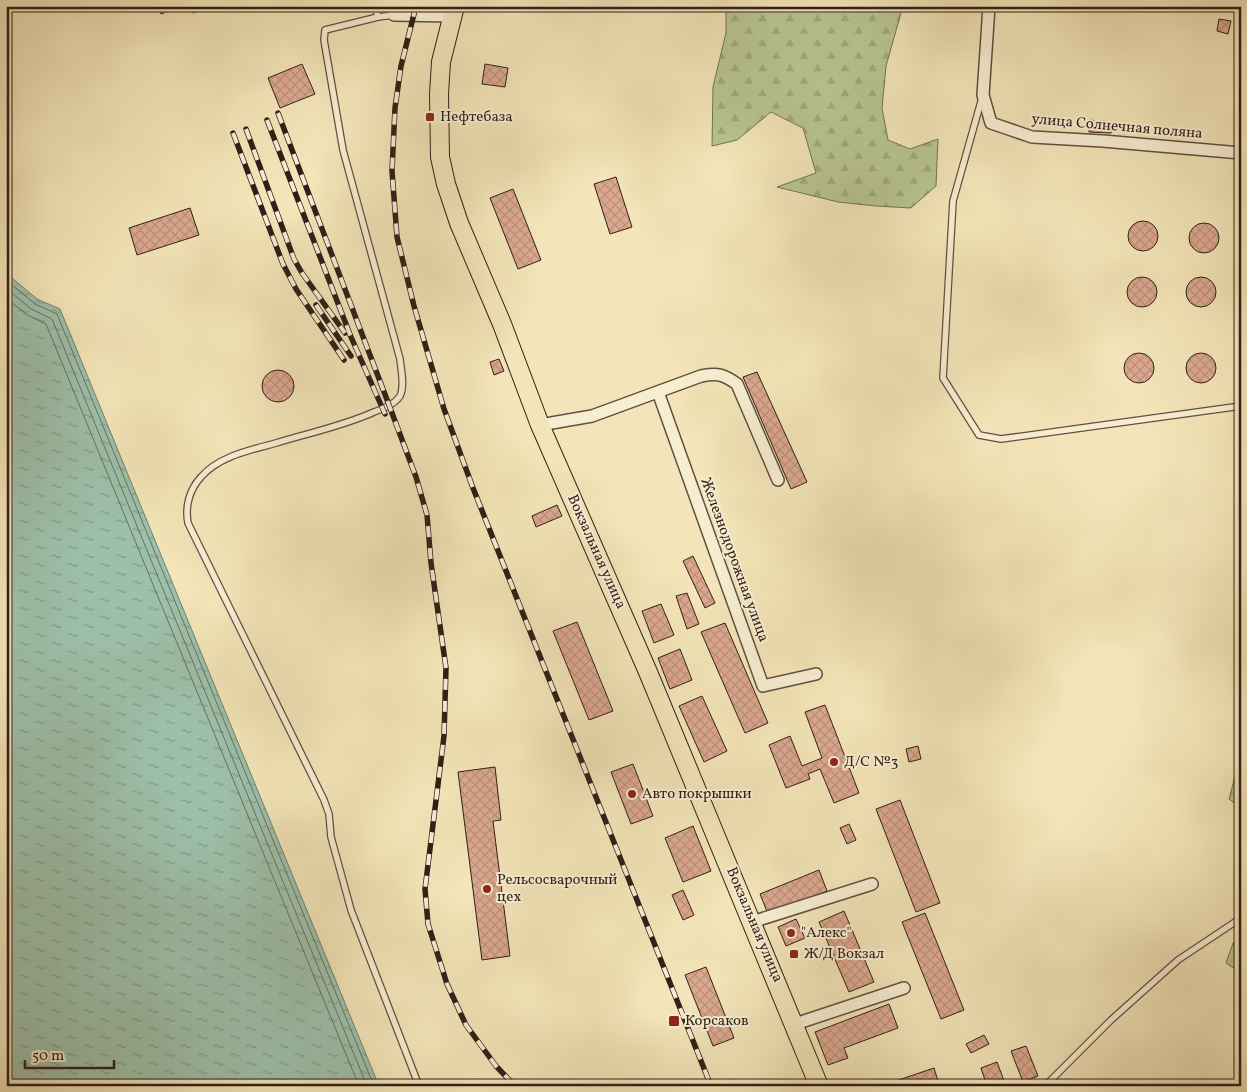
<svg xmlns="http://www.w3.org/2000/svg" width="1247" height="1092" font-family="Vollkorn,serif">
	<style>
		.forest { fill: url(#forest-firs); stroke: #747255 }
		.water { fill: url(#water-ripples); stroke: #718070 }
		.lines { fill: none; stroke-linecap: round; stroke-linejoin: round }
		.shore { stroke: #667061; stroke-width: 1 }
		.building { fill: url(#building-cross-hatch); stroke: #301f18 }
		.service-casing { stroke: #615040; stroke-width: 8 }
		.minor-casing { stroke: #615040; stroke-width: 14 }
		.primary-casing { stroke: #301f18; stroke-width: 20 }
		.service { stroke: #f7eed2; stroke-width: 5.5 }
		.minor { stroke: #f7eed2; stroke-width: 11 }
		.primary { stroke: #f3e5b9; stroke-width: 18 }
		.rail-casing { stroke: #301f18; stroke-width: 5.5 }
		.rail { stroke: #f7eed2; stroke-width: 4; stroke-dasharray: 11; stroke-linecap: butt }
		.poi-dot { fill: #8f2418; stroke: #f7eed2; stroke-width: 2 }
		.labels { text-anchor: middle; dominant-baseline: central; stroke-width: 4; stroke-linejoin: round; paint-order: stroke }
		.poi-label { font-size: 15px; fill: #301f18; stroke: #f7eed2; text-anchor: start }
		.street-label { font-size: 15px; fill: #301f18; stroke: #f7eed2 }
	</style>
	<defs>
		<pattern id="forest-firs" width="22" height="20" patternUnits="userSpaceOnUse" patternTransform="scale(1.25)"><rect width="22" height="20" fill="#b7c592"/><path d="M5 1l3.5 6h-7zM16 11l3.5 6h-7z" fill="#9ea97d"/></pattern>
		<pattern id="water-ripples" width="26" height="14" patternUnits="userSpaceOnUse" patternTransform="scale(1.25)"><rect width="26" height="14" fill="#9dc0aa"/><path d="M2 4q2-2 4 0t4 0M15 11q2-2 4 0t4 0" fill="none" stroke="#809b89"/></pattern>
		<pattern id="building-cross-hatch" width="8" height="8" patternUnits="userSpaceOnUse" patternTransform="scale(1.25)"><rect width="8" height="8" fill="#dba88f"/><path d="M0 0l8 8M0 8l8-8" fill="none" stroke="#bc907b"/></pattern>
	</defs>
	<rect width="100%" height="100%" fill="#f3e5b9"/>
	<filter id="stains"><feTurbulence type="fractalNoise" baseFrequency=".004" numOctaves="4"/><feColorMatrix values="0 0 0 0 .2 0 0 0 0 .09 0 0 0 0 .02 0 0 0 .5 -.17"/></filter>
	<radialGradient id="worn" r=".72"><stop offset=".6" stop-color="#630" stop-opacity="0"/><stop offset="1" stop-color="#630" stop-opacity=".3"/></radialGradient>
	<path class="forest" d="M 726,6 L 903,6 L 886,66 L 882,108 L 888,140 L 910,149 L 938,139 L 936,186 L 911,208 L 876,206 L 838,202 L 777,187 L 816,173 L 803,128 L 771,112 L 737,140 L 712,146 L 713,87 L 726,33 Z
		M 1241,754 L 1241,808 L 1229,799 Z
		M 1241,938 L 1241,973 L 1226,963 L 1233,943 Z"/>
	<path class="water" d="M 6,273 L 37,299 L 60,309 L 379,1086 L 6,1086 Z"/>
	<g class="lines">
		<path class="shore" d="M 6,280 L 35,304 L 57,314 L 374,1086
			M 6,288 L 31,309 L 52,319 L 367,1086
			M 6,298 L 27,315 L 46,324 L 359,1086"/>
	</g>
	<path class="building" d="M 158,6 L 182,6 L 161,14 Z
		M 191,6 L 212,6 L 193,13 Z
		M 1219,19 L 1231,21 L 1228,34 L 1217,31 Z
		M 302,64 L 315,94 L 280,108 L 268,78 Z
		M 485,64 L 508,68 L 505,87 L 482,84 Z
		M 1089,120 L 1112,122 L 1111,133 L 1089,132 Z
		M 616,177 L 632,227 L 610,234 L 594,184 Z
		M 513,189 L 541,260 L 518,269 L 490,198 Z
		M 190,208 L 199,235 L 137,255 L 129,228 Z
		M1128 236a15 15 0 1 1 30 0a15 15 0 1 1-30 0Z
		M1189 238a15 15 0 1 1 30 0a15 15 0 1 1-30 0Z
		M1186 292a15 15 0 1 1 30 0a15 15 0 1 1-30 0Z
		M1127 292a15 15 0 1 1 30 0a15 15 0 1 1-30 0Z
		M1186 368a15 15 0 1 1 30 0a15 15 0 1 1-30 0Z
		M1124 368a15 15 0 1 1 30 0a15 15 0 1 1-30 0Z
		M 499,359 L 504,371 L 494,375 L 490,362 Z
		M262 386a16 16 0 1 1 32 0a16 16 0 1 1-32 0Z
		M 757,372 L 807,482 L 791,489 L 743,377 Z
		M 557,505 L 562,516 L 536,527 L 532,516 Z
		M 693,556 L 715,603 L 705,608 L 683,561 Z
		M 687,593 L 699,624 L 687,629 L 676,596 Z
		M 661,604 L 674,635 L 654,643 L 642,611 Z
		M 577,622 L 613,711 L 589,720 L 553,631 Z
		M 725,623 L 768,723 L 745,733 L 701,632 Z
		M 680,649 L 692,680 L 670,689 L 658,658 Z
		M 702,696 L 727,751 L 704,762 L 679,706 Z
		M 825,705 L 859,793 L 834,803 L 820,769 L 808,774 L 810,779 L 786,788 L 769,745 L 790,736 L 802,766 L 822,758 L 805,712 Z
		M 918,746 L 921,759 L 909,762 L 906,749 Z
		M 633,764 L 653,816 L 631,824 L 611,772 Z
		M 495,767 L 501,820 L 493,821 L 510,956 L 482,960 L 458,772 Z
		M 900,800 L 940,903 L 916,912 L 876,809 Z
		M 849,824 L 856,840 L 847,844 L 840,828 Z
		M 693,826 L 711,871 L 683,882 L 665,838 Z
		M 819,870 L 827,891 L 768,914 L 760,894 Z
		M 683,890 L 694,915 L 683,920 L 672,895 Z
		M 844,911 L 874,982 L 849,992 L 819,922 Z
		M 925,913 L 964,1010 L 941,1019 L 902,922 Z
		M 796,919 L 805,938 L 786,946 L 778,927 Z
		M 706,967 L 734,1038 L 713,1046 L 685,975 Z
		M 889,1004 L 898,1028 L 844,1048 L 848,1058 L 828,1065 L 815,1032 Z
		M 984,1035 L 989,1044 L 971,1053 L 966,1044 Z
		M 1026,1046 L 1038,1076 L 1023,1082 L 1011,1051 Z
		M 997,1062 L 1006,1086 L 987,1086 L 981,1068 Z
		M 934,1068 L 938,1081 L 925,1086 L 881,1086 Z"/>
	<g class="lines">
		<defs>
			<path id="service" d="M 375,6 L 378,17 L 394,15
				M 378,17 L 325,30 L 324,40 L 343,150 L 400,359 C 401,370 405,386 400,396 C 395,404 383,409 374,412 C 343,426 309,433 276,443 C 251,450 219,456 201,477 C 189,490 185,507 188,523 L 324,800 L 329,814 L 331,837 L 351,910 L 419,1086
				M 982,98 L 953,201 L 943,378 L 979,435 L 1001,439 L 1241,406
				M 1045,1086 L 1111,1020 L 1178,960 L 1241,918"/>
			<path id="minor" d="M 395,6 L 394,15 L 452,16
				M 989,6 L 983,95 L 991,123 L 1032,137 L 1103,141 L 1241,153
				M 658,392 L 763,686 L 816,674
				M 540,425 L 592,416 L 701,376 C 718,373 723,374 737,384 L 778,480
				M 752,922 L 872,884
				M 795,1024 L 904,988"/>
			<path id="primary" d="M 455,6 L 441,62 L 439,94 L 440,157 L 446,184 L 459,223 L 502,324 L 540,425 L 648,672 L 819,1086"/>
		</defs>
		<use href="#service" class="service-casing"/>
		<use href="#minor" class="minor-casing"/>
		<use href="#primary" class="primary-casing"/>
		<use href="#service" class="service"/>
		<use href="#minor" class="minor"/>
		<use href="#primary" class="primary"/>
		<defs>
			<path id="rail" d="M 416,6 L 401,66 L 395,108 L 392,171 L 397,237 L 414,306 L 444,409 L 473,488 L 711,1086
				M 278,113 L 389,405 L 416,477 L 427,515 L 431,563 L 446,668 L 444,736 L 425,889 L 428,924 L 447,984 L 466,1025 L 496,1066 L 515,1086
				M 267,120 L 351,337 L 385,414
				M 246,129 L 294,259 L 302,273 L 345,333
				M 233,133 L 283,264 L 296,289 L 344,360
				M 316,305 L 351,356"/>
		</defs>
		<use href="#rail" class="rail-casing"/>
		<use href="#rail" class="rail"/>
	</g>
	<g class="poi-dot">
		<rect x="425" y="112" width="10" height="10" rx="2.5"/>
		<circle cx="834" cy="762" r="5"/>
		<circle cx="632" cy="794" r="5"/>
		<circle cx="487" cy="889" r="5"/>
		<circle cx="791" cy="933" r="5"/>
		<rect x="789" y="949" width="10" height="10" rx="2.5"/>
		<rect x="668" y="1015" width="12" height="12" rx="2.5"/>
	</g>
	<g class="labels">
		<g class="poi-label">
			<text x="440" y="117">Нефтебаза</text>
			<text x="844" y="762">Д/С №3</text>
			<text x="642" y="794">Авто покрышки</text>
			<text x="497" y="880">Рельсосварочный<tspan x="497" dy="17">цех</tspan></text>
			<text x="801" y="933">"Алекс"</text>
			<text x="804" y="954">Ж/Д Вокзал</text>
			<text x="685" y="1021">Корсаков</text>
		</g>
		<g class="street-label">
			<text transform="translate(1117 127) rotate(5)">улица Солнечная поляна</text>
			<text transform="translate(596 552) rotate(66)">Вокзальная улица</text>
			<text transform="translate(734 560) rotate(70)">Железнодорожная улица</text>
			<text transform="translate(754 925) rotate(67)">Вокзальная улица</text>
		</g>
	</g>
	<rect width="1247" height="1092" fill="none" stroke="#f3e5b9" stroke-width="25"/>
	<rect x="8" y="8" width="1232" height="1077" fill="none" stroke="#301f18" stroke-width="2.5"/>
	<rect x="12" y="12" width="1222" height="1067" fill="none" stroke="#301f18"/>
	<path d="M25 1060v8h89v-8" fill="none" stroke="#301f18" stroke-width="2.5"/>
	<text x="32" y="1060" font-size="15" fill="#301f18" stroke="#f7eed2" stroke-width="4" paint-order="stroke">50 m</text>
	<rect width="100%" height="100%" filter="url(#stains)"/>
	<rect width="100%" height="100%" fill="url(#worn)"/>
</svg>
